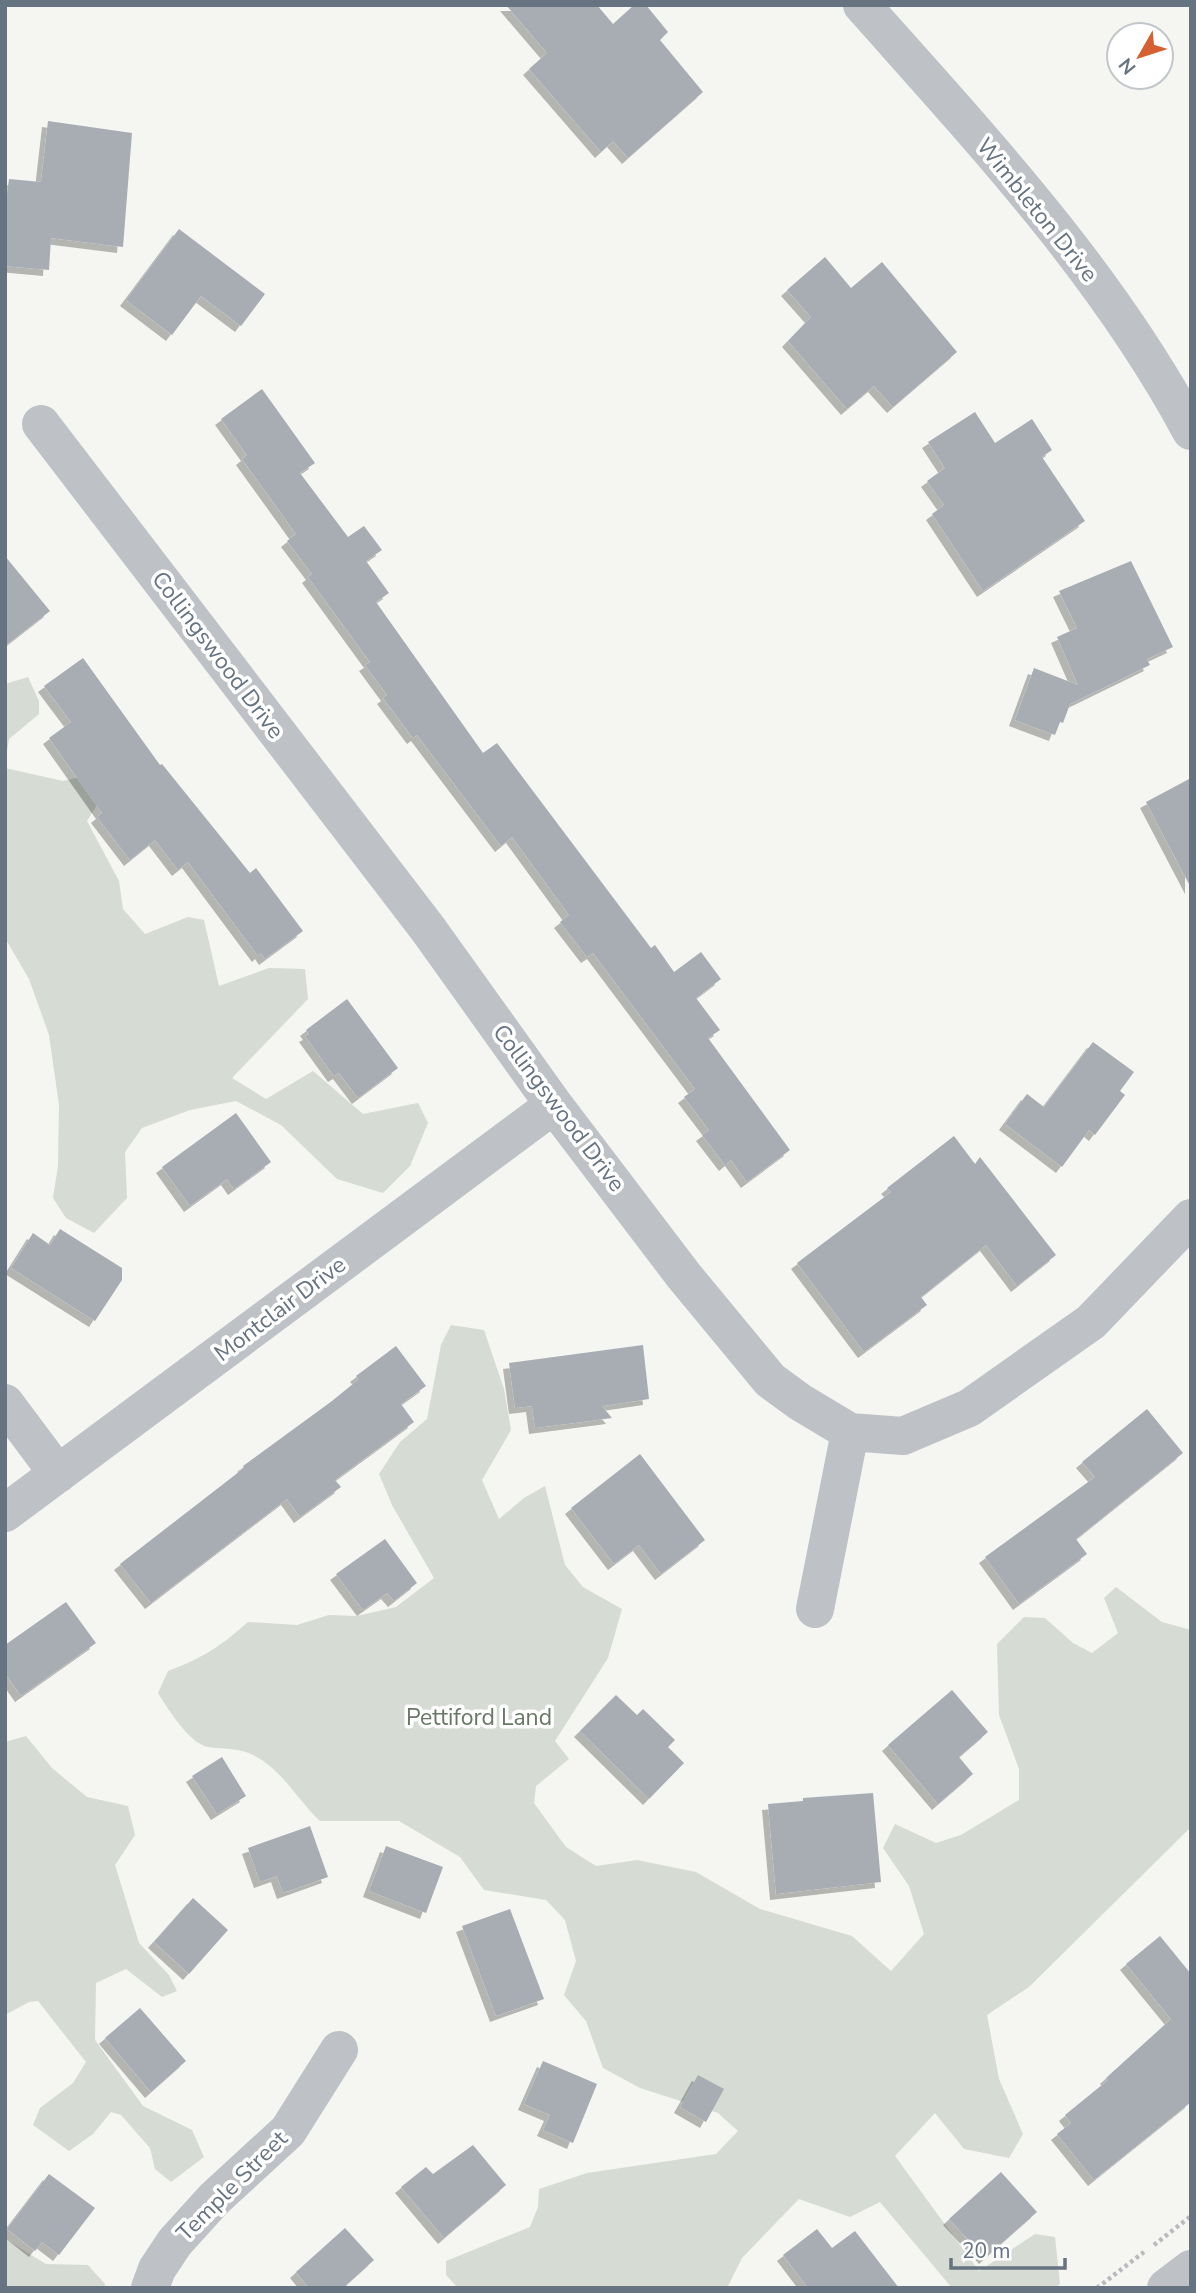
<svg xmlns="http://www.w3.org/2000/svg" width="1196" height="2293" font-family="'Nunito Sans',sans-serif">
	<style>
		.green { fill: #d6dbd3 }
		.building { fill: #a7adb3; filter: url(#shadow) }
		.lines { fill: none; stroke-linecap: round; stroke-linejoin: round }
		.path { stroke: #b8babd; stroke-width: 4.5; stroke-dasharray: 3.5 3.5; stroke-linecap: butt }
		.minor { stroke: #bec1c5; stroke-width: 38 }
		.labels { text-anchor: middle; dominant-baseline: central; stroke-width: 7; stroke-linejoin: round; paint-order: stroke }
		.street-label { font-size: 23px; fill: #667380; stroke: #fff }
		.park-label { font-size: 23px; fill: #677864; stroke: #fff }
	</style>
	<defs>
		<filter id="shadow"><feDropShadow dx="-6" dy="6" stdDeviation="0" flood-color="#0004"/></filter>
	</defs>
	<rect width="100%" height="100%" fill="#f5f5f2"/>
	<path class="green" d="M 28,677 L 39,701 L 39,714 L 9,739 L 5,765 L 5,684 Z
		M 5,768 L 63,781 L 93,774 L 109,786 L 87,821 L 119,881 L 123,909 L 145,934 L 188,917 L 204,920 L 219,986 L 269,968 L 305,969 L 308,999 L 232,1078 L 266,1099 L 313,1071 L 363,1114 L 418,1103 L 428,1123 L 410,1166 L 383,1193 L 337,1179 L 281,1125 L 236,1101 L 190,1110 L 142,1128 L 125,1152 L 127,1198 L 94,1233 L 66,1218 L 53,1198 L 58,1166 L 59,1105 L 49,1035 L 29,979 L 5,938 Z
		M 451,1325 L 484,1330 L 504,1389 L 511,1430 L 482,1480 L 499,1519 L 524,1498 L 545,1486 L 565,1565 L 583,1587 L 622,1609 L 608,1658 L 555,1741 L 569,1759 L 536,1786 L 534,1803 L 566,1847 L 596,1866 L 637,1860 L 696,1872 L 760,1909 L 852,1936 L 891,1971 L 924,1934 L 909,1886 L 883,1848 L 895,1824 L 936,1843 L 961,1835 L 1019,1800 L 1019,1769 L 999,1715 L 997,1644 L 1024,1617 L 1045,1618 L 1073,1643 L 1092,1653 L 1118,1633 L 1104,1598 L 1116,1587 L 1162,1622 L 1191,1630 L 1191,1827 L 1029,1987 L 987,2015 L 999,2079 L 1023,2134 L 1009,2158 L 964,2149 L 935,2113 L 895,2156 L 979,2271 L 1035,2234 L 1055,2237 L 1060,2284 L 1055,2288 L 952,2288 L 880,2202 L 850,2217 L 799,2199 L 742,2258 L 727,2288 L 458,2288 L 446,2275 L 446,2261 L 530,2227 L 538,2207 L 539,2189 L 587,2173 L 716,2154 L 738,2131 L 718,2113 L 640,2088 L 603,2068 L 586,2021 L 564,1995 L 576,1961 L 565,1920 L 546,1900 L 484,1890 L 460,1857 L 399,1821 L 320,1821 C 296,1799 282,1768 251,1754 C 239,1748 221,1749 208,1747 C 189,1743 168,1709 158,1693 L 168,1671 C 203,1658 221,1646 248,1622 L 297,1625 L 329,1615 L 357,1616 L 396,1607 L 434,1578 L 392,1505 L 379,1474 L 400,1442 L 427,1419 L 441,1345 Z
		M 26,1736 L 52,1768 L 87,1797 L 128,1806 L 135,1835 L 115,1865 L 139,1943 L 169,1975 L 177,1991 L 162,1997 L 126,1969 L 96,1983 L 95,2040 L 143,2106 L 192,2130 L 204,2157 L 171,2182 L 155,2169 L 150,2148 L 121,2115 L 111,2112 L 93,2134 L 69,2151 L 33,2125 L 40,2108 L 73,2083 L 86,2062 L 38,2001 L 29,2002 L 5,2015 L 5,1742 Z
		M 5,2239 L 46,2264 L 88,2265 L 105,2284 L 104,2288 L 5,2288 Z"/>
	<path class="building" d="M 506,5 L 597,5 L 613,24 L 634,5 L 646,5 L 668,32 L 660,40 L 703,92 L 628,158 L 613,141 L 601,152 L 529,69 L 547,53 Z
		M 48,121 L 132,133 L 123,247 L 51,238 L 49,270 L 5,266 L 5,210 L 9,179 L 41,182 Z
		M 179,229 L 265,294 L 241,326 L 201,296 L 172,335 L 126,300 Z
		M 825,257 L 851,288 L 882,262 L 957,352 L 893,407 L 874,386 L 847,409 L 788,341 L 811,317 L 787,290 Z
		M 262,389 L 315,463 L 300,473 L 348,537 L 364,526 L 382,550 L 366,561 L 389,593 L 376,602 L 483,753 L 497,743 L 651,948 L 655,945 L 674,972 L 701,952 L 721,979 L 696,998 L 720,1030 L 708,1038 L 790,1150 L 747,1182 L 731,1160 L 725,1165 L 702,1135 L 709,1130 L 684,1097 L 695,1089 L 593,953 L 587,957 L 560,922 L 569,915 L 512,837 L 501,846 L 417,735 L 413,738 L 383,698 L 387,695 L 365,665 L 370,662 L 308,577 L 312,574 L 287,541 L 296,534 L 242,459 L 247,455 L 221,419 Z
		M 975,412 L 995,443 L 1032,419 L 1052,450 L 1042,457 L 1085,521 L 983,591 L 932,514 L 944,505 L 927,481 L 945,468 L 928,442 Z
		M 5,556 L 50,611 L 5,646 Z
		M 1131,561 L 1173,647 L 1147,659 L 1150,665 L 1070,704 L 1063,723 L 1060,722 L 1055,735 L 1015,720 L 1034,668 L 1078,685 L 1057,637 L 1077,628 L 1059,591 Z
		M 83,658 L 160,765 L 162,764 L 250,873 L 256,868 L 303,931 L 265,959 L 261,953 L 258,956 L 188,862 L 178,870 L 155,840 L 130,860 L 97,817 L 102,813 L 49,738 L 71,722 L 44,686 Z
		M 1191,778 L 1191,888 L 1146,802 Z
		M 347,999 L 398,1068 L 358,1098 L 339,1073 L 334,1076 L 305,1036 L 309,1034 L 306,1030 Z
		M 1093,1042 L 1134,1072 L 1120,1091 L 1125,1095 L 1095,1135 L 1089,1130 L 1062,1167 L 1005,1124 L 1027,1094 L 1044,1107 Z
		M 236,1113 L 271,1162 L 234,1189 L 227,1179 L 190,1206 L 162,1167 Z
		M 954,1136 L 975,1164 L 980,1157 L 1056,1255 L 1017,1286 L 986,1245 L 921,1297 L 927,1305 L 864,1352 L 797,1263 L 891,1192 L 887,1188 Z
		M 60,1229 L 122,1268 L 122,1280 L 95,1321 L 11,1268 L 33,1233 L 50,1245 Z
		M 643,1345 L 649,1399 L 602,1406 L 612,1418 L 535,1428 L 532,1406 L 515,1408 L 509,1363 Z
		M 396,1346 L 426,1386 L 401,1404 L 414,1422 L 335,1480 L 341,1487 L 300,1517 L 287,1499 L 151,1603 L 120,1564 L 244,1468 L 243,1466 L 332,1401 L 359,1379 L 356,1376 Z
		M 1147,1409 L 1183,1453 L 1076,1539 L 1087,1554 L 1019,1604 L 985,1557 L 1095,1477 L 1082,1462 Z
		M 640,1454 L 705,1540 L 661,1574 L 639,1545 L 614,1564 L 571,1508 Z
		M 385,1539 L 417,1583 L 394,1601 L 387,1593 L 363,1610 L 336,1574 Z
		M 66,1602 L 96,1643 L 21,1696 L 5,1673 L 5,1645 Z
		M 952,1690 L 988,1732 L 959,1757 L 973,1774 L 938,1804 L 888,1745 Z
		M 616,1695 L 637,1715 L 643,1709 L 675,1740 L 668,1747 L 684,1763 L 649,1799 L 580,1731 Z
		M 222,1757 L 246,1796 L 217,1814 L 192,1776 Z
		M 873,1793 L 881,1882 L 776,1894 L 768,1804 L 803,1801 L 803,1798 Z
		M 310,1826 L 328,1877 L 283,1893 L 277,1876 L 260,1882 L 248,1848 Z
		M 386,1846 L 443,1867 L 426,1913 L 369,1891 Z
		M 193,1898 L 228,1930 L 189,1974 L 154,1942 Z
		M 510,1909 L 544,1999 L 496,2016 L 462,1926 Z
		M 1160,1936 L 1191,1974 L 1191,2102 L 1094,2180 L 1057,2134 L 1071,2123 L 1065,2115 L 1108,2080 L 1106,2078 L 1171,2019 L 1126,1964 Z
		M 140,2008 L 186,2061 L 151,2092 L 105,2038 Z
		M 543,2061 L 597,2084 L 573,2143 L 543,2130 L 550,2115 L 524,2104 Z
		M 698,2075 L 724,2089 L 706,2122 L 680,2107 Z
		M 473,2145 L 506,2185 L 444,2238 L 401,2187 L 426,2167 L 433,2174 Z
		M 1001,2172 L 1037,2212 L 985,2258 L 949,2219 Z
		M 49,2174 L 95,2208 L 59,2255 L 42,2242 L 35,2251 L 7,2229 Z
		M 345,2228 L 374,2260 L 343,2288 L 309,2288 L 296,2272 Z
		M 817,2229 L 832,2248 L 855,2231 L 899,2288 L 808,2288 L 783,2255 Z"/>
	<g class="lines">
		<path class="path" d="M 1154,2245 L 1191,2216
			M 1097,2288 L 1144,2252"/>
		<path class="minor" d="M 862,5 C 981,139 1106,272 1191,431
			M 41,424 L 428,929 L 554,1105 L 684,1276 L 770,1380 L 800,1402 L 850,1432 L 903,1436 L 969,1408 L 1091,1322 L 1191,1218
			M 5,1403 L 58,1474
			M 5,1513 L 554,1105
			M 815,1609 L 850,1432
			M 150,2288 L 157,2269 L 175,2242 L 214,2199 L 288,2131 L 339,2050
			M 1166,2288 L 1191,2269"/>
	</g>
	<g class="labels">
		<g class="street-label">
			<text transform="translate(1037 210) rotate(51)">Wimbleton Drive</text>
			<text transform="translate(218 655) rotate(53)">Collingswood Drive</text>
			<text transform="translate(559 1108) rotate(53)">Collingswood Drive</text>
			<text transform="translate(280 1309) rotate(-37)">Montclair Drive</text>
			<text transform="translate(232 2186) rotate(-45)">Temple Street</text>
		</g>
		<g class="park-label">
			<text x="479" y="1717">Pettiford Land</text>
		</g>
	</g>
	<rect width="1196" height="2293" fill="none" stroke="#667380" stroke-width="14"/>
	<g transform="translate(1140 56) rotate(231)"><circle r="33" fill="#ffffff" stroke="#c2c7cc" stroke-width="2"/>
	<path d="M0-5L12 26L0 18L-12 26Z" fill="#d66031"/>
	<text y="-10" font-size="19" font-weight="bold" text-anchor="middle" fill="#667380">N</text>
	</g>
	<path d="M951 2258v10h114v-10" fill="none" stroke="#667380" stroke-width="3.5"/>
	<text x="962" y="2258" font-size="21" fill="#667380" stroke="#ffffff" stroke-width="5" paint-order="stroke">20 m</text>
</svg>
